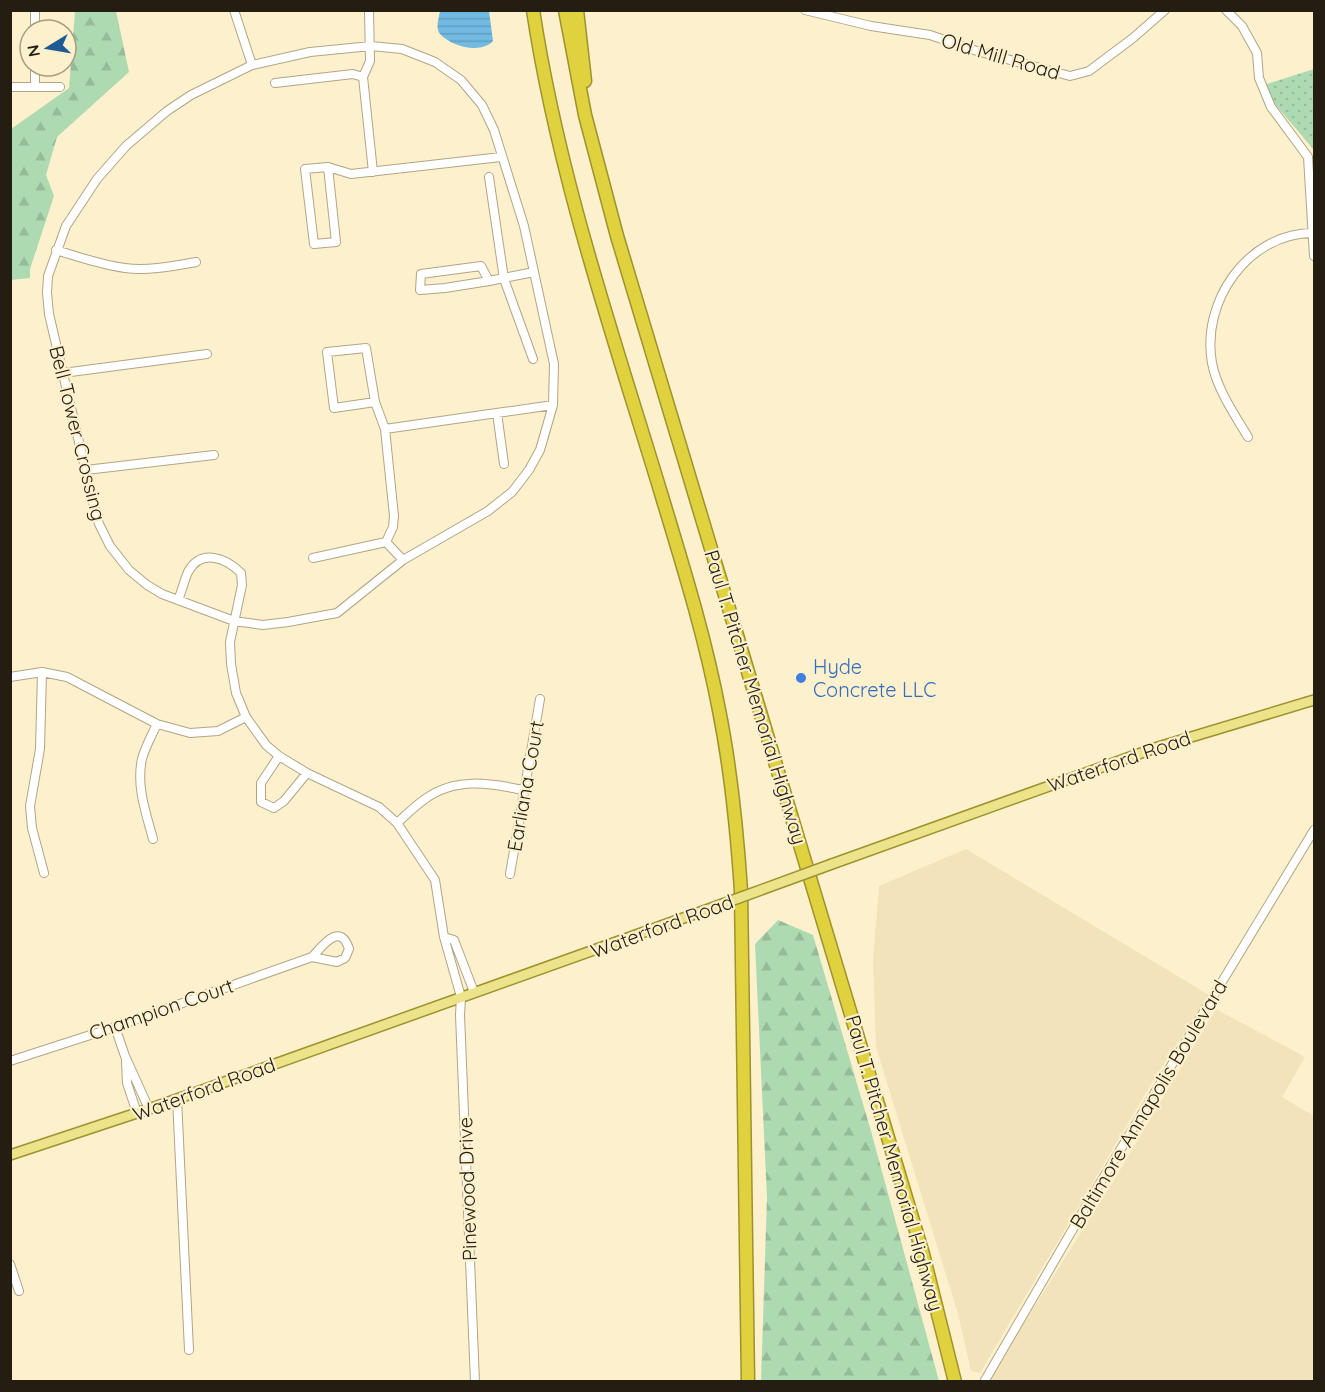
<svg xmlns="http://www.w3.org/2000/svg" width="1325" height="1392" font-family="Quicksand,sans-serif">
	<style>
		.built { fill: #f3e3ba }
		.forest { fill: url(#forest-firs) }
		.park { fill: url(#park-dots) }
		.water { fill: url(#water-rules) }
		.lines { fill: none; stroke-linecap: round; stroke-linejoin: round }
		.minor-casing { stroke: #b1a584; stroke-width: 10 }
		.major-casing { stroke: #9e922e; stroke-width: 12 }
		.highway-casing { stroke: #9e922e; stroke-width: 15 }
		.minor { stroke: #fff; stroke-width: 8 }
		.major { stroke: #ece38b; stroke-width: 9 }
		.highway { stroke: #e0d13e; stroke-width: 12 }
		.major-bridge-casing { stroke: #9e922e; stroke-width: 12; stroke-linecap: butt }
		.major-bridge { stroke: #ece38b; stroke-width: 9 }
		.shop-dot { fill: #3f7fe0; stroke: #fdf0cd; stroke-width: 2 }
		.labels { text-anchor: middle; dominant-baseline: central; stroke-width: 4.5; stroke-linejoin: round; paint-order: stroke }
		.street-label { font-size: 20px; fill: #231e11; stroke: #fdf0cd }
		.shop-label { font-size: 20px; fill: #366cbe; stroke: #fdf0cd; text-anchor: start }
	</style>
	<defs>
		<pattern id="forest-firs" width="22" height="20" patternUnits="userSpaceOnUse" patternTransform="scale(1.5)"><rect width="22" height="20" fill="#aedab2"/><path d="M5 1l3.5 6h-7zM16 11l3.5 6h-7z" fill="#95bb98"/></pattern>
		<pattern id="park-dots" width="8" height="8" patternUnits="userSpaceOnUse" patternTransform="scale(1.5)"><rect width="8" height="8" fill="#aedab2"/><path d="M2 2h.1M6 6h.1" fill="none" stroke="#95bb98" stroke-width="1.8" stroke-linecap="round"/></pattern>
		<pattern id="water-rules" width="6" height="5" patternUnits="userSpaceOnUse" patternTransform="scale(1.5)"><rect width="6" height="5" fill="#71bae1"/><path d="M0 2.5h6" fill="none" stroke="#629fc0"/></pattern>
	</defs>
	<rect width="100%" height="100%" fill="#fdf0cd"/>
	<path class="built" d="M 966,849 L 1209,995 L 1156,1076 L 980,1373 L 971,1371 L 958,1314 L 876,1047 L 873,959 L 879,886 Z
		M 1216,1009 L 1305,1057 L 1282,1097 L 1314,1116 L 1314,1381 L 991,1382 L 989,1379 L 1117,1175 Z"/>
	<path class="forest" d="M 75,11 L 116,11 L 129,72 L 57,137 L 46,175 L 54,196 L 30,269 L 30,278 L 11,280 L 11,129 L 69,88 Z
		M 778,920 L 813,935 L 871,1131 L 939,1381 L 761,1381 L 767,1198 L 755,944 Z"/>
	<path class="park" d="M 1314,69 L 1314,150 L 1268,96 L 1264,85 Z"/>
	<path class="water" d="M 440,11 L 489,11 L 493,41 C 481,54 452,47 440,34 C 435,28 439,18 440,11 Z"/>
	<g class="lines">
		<defs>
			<path id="minor" d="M 35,10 L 35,30
				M 234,10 L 252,65
				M 369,10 L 370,61 L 363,77 L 373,172
				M 805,10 L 871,26 L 930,35 L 977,51 L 1070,76 L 1089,71 L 1133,38 L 1165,10
				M 1226,10 L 1242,26 L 1257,53 L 1259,78 L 1271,107 L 1308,157 L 1314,256
				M 371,46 L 402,49 L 435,62 L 461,80 L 482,105 L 494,130 L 524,226 L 554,364 L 553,405 L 540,450 L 529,470 L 512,492 L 488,511 L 403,560 L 337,613 L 288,622 L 263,625 L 234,621 L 162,594 L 147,585 L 129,570 L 110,546 L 99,524 L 94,506 L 49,314 L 47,293 L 48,276 L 66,226 L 97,179 L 126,146 L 167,111 L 191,95 L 252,65 L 310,52 Z
				M 35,66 L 35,87
				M 275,83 L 353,74 L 363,77
				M 10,87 L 60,87
				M 328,167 L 336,242 L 314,244 L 305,169 Z
				M 328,167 L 351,174 L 501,157
				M 489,177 L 504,279 L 533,359
				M 56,250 C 79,257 101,265 125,268 C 148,271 173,266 196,262
				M 481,266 L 489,281 L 445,288 L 420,290 L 421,274 Z
				M 489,281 L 534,272
				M 366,348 L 375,402 L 334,408 L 327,352 Z
				M 63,373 L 207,354
				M 375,402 L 385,429 L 394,516 L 393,527 L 386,542 L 403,560
				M 497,413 L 504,464
				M 385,429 L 553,405
				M 1248,437 C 1234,414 1217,389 1212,363 C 1201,302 1247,234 1312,233
				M 86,470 L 214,455
				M 313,558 L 386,542
				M 178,600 C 182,591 184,581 188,572 C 201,548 226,558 241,573 L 242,585 L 230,642 L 231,664 L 236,693 L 246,717 L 266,745 L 279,756 L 307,773 L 379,807 L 397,823 L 435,880 L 444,937 L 461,997 L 460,1015 L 475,1382
				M 42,672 L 40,749 L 30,806 L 32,828 L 44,873
				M 10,677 L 42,672 L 67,677 L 157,724 L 190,733 L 218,731 L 246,717
				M 279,756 L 261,783 L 261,802 L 274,808 L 284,801 L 307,773
				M 397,823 C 406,815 415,806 425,799 C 455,777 490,783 523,790
				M 153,839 C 146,813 136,786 142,759 C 145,747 152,735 157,724
				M 510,874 L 540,699
				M 444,937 L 454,940 L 474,992
				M 115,1027 L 125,1056 L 149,1109
				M 10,1061 L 115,1027 L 312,957 C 321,948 340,920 349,949 L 345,958 L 337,962 L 312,957
				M 126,1061 L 127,1083 L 137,1113
				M 177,1099 L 189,1350
				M 10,1264 L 19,1291
				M 984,1382 L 1088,1203 L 1314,830"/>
			<path id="major" d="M 832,864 L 1158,747 L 1314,700
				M 10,1155 L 149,1109 L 717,906"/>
			<path id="highway" d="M 533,10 C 558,175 612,332 660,490 C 682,563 705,636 719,710 C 731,770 737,830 741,891 L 748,1382
				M 565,10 L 585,115 L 617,236 L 923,1254 L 955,1382
				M 577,10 L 585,81"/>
		</defs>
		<use href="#minor" class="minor-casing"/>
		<use href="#major" class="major-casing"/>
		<use href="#highway" class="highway-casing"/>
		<use href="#minor" class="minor"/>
		<use href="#major" class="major"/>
		<use href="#highway" class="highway"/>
		<defs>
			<path id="major-bridge" d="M 717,906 L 832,864"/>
		</defs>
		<use href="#major-bridge" class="major-bridge-casing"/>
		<use href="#major-bridge" class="major-bridge"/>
	</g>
	<circle class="shop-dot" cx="801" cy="678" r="6"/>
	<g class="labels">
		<g class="street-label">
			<text transform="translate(1001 56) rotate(16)">Old Mill Road</text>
			<text transform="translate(78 433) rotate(76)">Bell Tower Crossing</text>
			<text transform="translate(756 697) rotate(73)">Paul T. Pitcher Memorial Highway</text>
			<text transform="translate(1119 761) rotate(-19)">Waterford Road</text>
			<text transform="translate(525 786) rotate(-80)">Earliana Court</text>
			<text transform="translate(662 926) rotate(-20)">Waterford Road</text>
			<text transform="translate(161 1009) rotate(-19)">Champion Court</text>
			<text transform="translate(204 1089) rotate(-20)">Waterford Road</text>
			<text transform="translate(1148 1104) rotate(-59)">Baltimore Annapolis Boulevard</text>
			<text transform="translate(895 1163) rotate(74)">Paul T. Pitcher Memorial Highway</text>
			<text transform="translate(467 1189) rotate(-92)">Pinewood Drive</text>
		</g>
		<g class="shop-label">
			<text x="813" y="666">Hyde<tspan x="813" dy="23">Concrete LLC</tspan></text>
		</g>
	</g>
	<rect width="1325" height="1392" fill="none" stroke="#231e11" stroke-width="24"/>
	<g transform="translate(48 48) rotate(259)"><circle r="28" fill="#fdf0cd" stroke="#a69c82" stroke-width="1.5"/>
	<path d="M0-4.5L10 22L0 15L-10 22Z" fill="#1d5c92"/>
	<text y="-9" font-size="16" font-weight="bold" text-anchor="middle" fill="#231e11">N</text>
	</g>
</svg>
